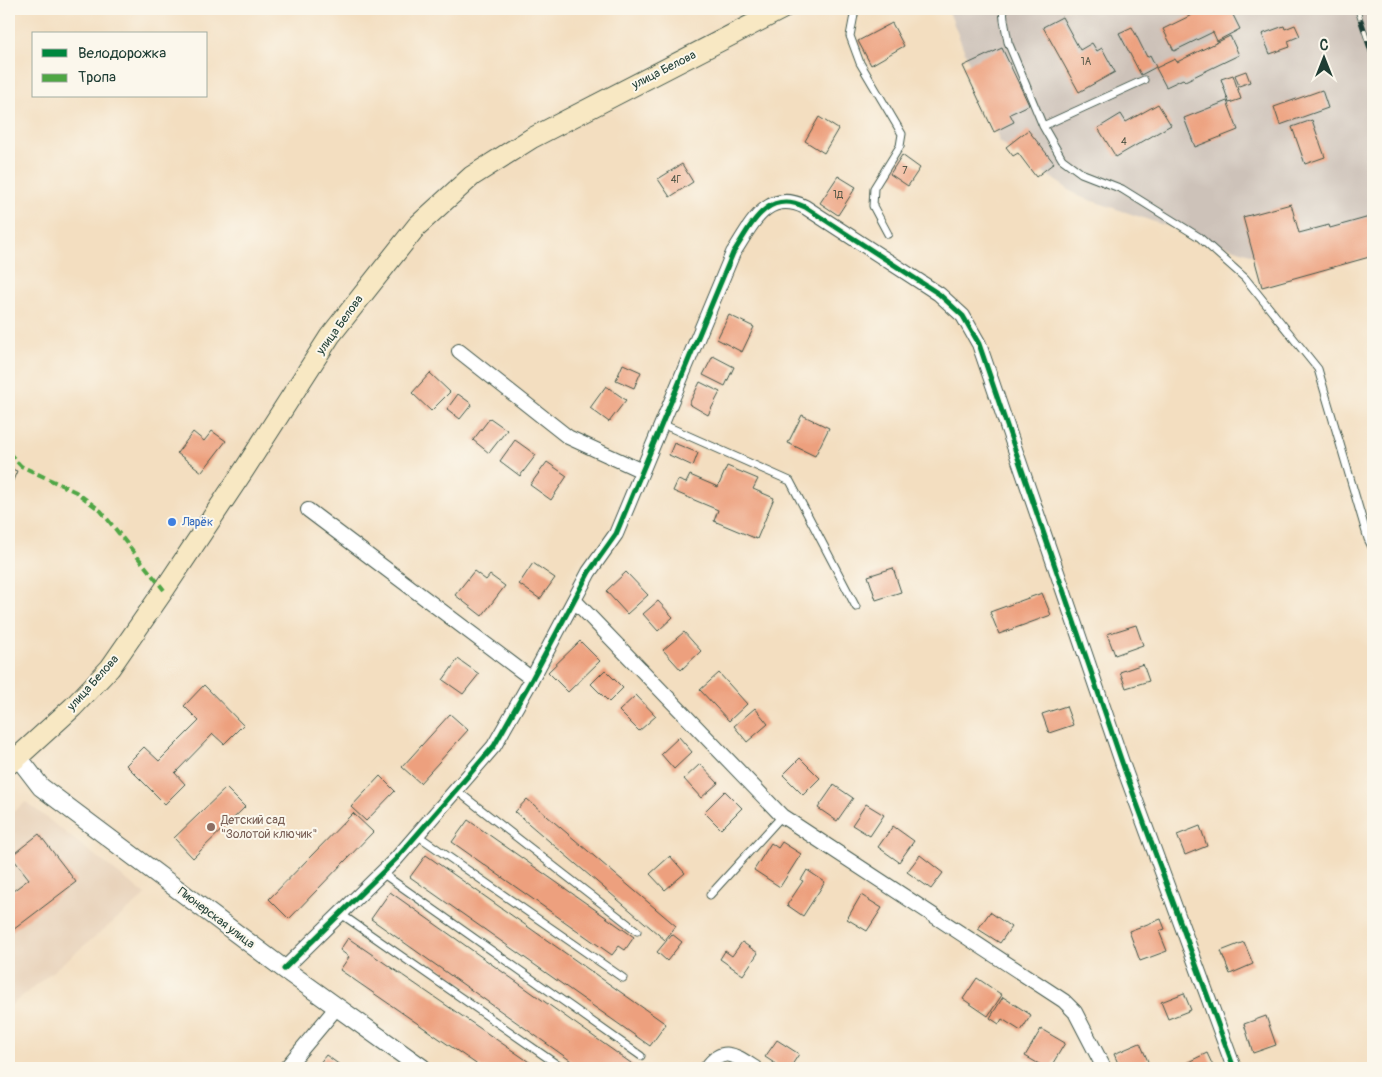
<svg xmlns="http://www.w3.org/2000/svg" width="1382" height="1077" font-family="Pangolin,sans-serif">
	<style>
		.built { fill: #e7d0b7 }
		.industrial { fill: #cdc2b9 }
		.building { fill: #eda07e }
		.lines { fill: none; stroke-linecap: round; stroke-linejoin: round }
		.service-casing { stroke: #3f5549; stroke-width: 9 }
		.minor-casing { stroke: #3f5549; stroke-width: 16 }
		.tertiary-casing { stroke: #3f5549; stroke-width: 20 }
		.secondary-casing { stroke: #3f5549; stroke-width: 22 }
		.service { stroke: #fff; stroke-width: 7 }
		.minor { stroke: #fff; stroke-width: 14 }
		.tertiary { stroke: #fff; stroke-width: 18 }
		.secondary { stroke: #f8e8c3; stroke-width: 20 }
		.rail-casing { stroke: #1f3d34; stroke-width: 5.5 }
		.rail { stroke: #fbf7ec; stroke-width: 4; stroke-dasharray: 11; stroke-linecap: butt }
		.quiet { stroke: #4fa644; stroke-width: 4; stroke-dasharray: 8 4; stroke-linecap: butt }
		.cycleway-casing { stroke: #fbf7ec; stroke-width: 8 }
		.cycleway { stroke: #00873e; stroke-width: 5 }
		.shop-dot { fill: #3f7fe0; stroke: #fbf7ec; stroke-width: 2 }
		.education-dot { fill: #8d6e63; stroke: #fbf7ec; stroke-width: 2 }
		.labels { text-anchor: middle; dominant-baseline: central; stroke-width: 4; stroke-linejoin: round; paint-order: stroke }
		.number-label { font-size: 10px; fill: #525646 }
		.street-label { font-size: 12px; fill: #1f3d34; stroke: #fbf7ec }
		.shop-label { font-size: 12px; fill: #366cbe; stroke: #fbf7ec; text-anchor: start }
		.education-label { font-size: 12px; fill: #785e54; stroke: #fbf7ec; text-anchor: start }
	</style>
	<rect width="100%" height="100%" fill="#fbf7ec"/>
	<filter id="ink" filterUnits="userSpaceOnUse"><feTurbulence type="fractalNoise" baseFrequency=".02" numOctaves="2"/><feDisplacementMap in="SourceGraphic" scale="10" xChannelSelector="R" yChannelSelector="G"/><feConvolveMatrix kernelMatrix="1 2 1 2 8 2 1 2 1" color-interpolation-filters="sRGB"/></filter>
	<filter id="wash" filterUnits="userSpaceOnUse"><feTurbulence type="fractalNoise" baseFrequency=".0096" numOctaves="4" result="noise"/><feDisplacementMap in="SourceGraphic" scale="20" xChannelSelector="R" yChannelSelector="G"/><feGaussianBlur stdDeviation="1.12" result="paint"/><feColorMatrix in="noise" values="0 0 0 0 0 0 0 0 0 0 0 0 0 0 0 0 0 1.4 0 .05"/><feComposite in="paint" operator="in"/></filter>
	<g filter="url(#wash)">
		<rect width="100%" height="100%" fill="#f3dec0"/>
		<path class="built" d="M 26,802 L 146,895 L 9,1007 L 9,815 Z"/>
		<path class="industrial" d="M 948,9 L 1373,9 L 1373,234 L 1253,255 L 1078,196 L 1000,142 Z"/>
		<g id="blocks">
			<path class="building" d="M 1204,9 L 1230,9 L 1240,29 L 1217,41 L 1213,32 L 1174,51 L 1163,29 Z
				M 1062,17 L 1080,50 L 1092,43 L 1097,51 L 1102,48 L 1115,72 L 1079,92 L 1043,27 Z
				M 892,23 L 904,46 L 871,65 L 858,41 Z
				M 1295,25 L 1300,36 L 1288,41 L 1290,47 L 1270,54 L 1262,34 L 1284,26 L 1285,29 Z
				M 1132,27 L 1147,57 L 1150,55 L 1156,67 L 1141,75 L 1119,33 Z
				M 1230,36 L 1239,55 L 1185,81 L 1183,79 L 1166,87 L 1156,68 L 1175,59 L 1177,62 Z
				M 1002,48 L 1029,105 L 1010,114 L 1014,122 L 994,132 L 963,66 Z
				M 1246,71 L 1250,82 L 1239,86 L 1235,75 Z
				M 1233,75 L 1241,99 L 1229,103 L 1221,79 Z
				M 1322,90 L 1328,108 L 1280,125 L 1274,107 Z
				M 1227,101 L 1238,130 L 1195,147 L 1184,118 Z
				M 1158,104 L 1171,125 L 1116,157 L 1098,128 L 1121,114 L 1126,122 Z
				M 819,117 L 838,129 L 824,153 L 805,141 Z
				M 1312,120 L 1325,157 L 1305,164 L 1292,127 Z
				M 1028,130 L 1054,163 L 1036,177 L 1018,153 L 1013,156 L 1006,147 Z
				M 902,155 L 920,168 L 908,186 L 890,174 Z
				M 682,164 L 693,182 L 670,197 L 658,179 Z
				M 838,176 L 856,187 L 838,215 L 820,203 Z
				M 1291,204 L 1299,233 L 1329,225 L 1330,228 L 1373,216 L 1373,256 L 1262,287 L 1243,217 Z
				M 729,315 L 754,327 L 742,352 L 717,339 Z
				M 713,356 L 734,367 L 725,386 L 703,375 Z
				M 623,364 L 641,372 L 634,388 L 616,380 Z
				M 430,373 L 450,392 L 431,411 L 412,393 Z
				M 700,382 L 720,392 L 708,415 L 689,404 Z
				M 606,386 L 626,400 L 609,422 L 590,408 Z
				M 458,394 L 472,404 L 460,419 L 447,409 Z
				M 802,415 L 829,428 L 815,456 L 788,443 Z
				M 490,418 L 507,430 L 489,453 L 473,440 Z
				M 212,431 L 226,441 L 202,472 L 177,453 L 193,432 L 204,441 Z
				M 515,440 L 536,455 L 520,476 L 500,461 Z
				M 674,443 L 698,453 L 693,466 L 669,455 Z
				M 547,462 L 567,476 L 551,500 L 530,485 Z
				M 727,466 L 758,479 L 753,489 L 774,498 L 757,539 L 714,521 L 718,510 L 673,491 L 678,480 L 686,483 L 690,475 L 718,487 Z
				M 9,468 L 17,471 L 9,490 Z
				M 533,563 L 555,578 L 540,599 L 519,584 Z
				M 893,568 L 901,592 L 876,600 L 868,576 Z
				M 474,571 L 486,580 L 490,575 L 505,586 L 482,616 L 455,595 Z
				M 626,572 L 648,595 L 627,614 L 606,591 Z
				M 1042,593 L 1051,615 L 999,634 L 990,612 Z
				M 658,601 L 673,617 L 658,631 L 643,614 Z
				M 1136,625 L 1143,645 L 1115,655 L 1107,634 Z
				M 684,632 L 701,651 L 681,670 L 663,650 Z
				M 580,641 L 600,661 L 568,692 L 548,672 Z
				M 458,659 L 479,674 L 463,694 L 443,680 Z
				M 1143,664 L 1149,681 L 1126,688 L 1120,672 Z
				M 605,670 L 623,688 L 609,702 L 591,684 Z
				M 719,673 L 747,704 L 729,721 L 700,690 Z
				M 204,685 L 243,725 L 224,744 L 213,734 L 175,773 L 185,784 L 165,804 L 126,765 L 144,747 L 159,761 L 199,721 L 184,706 Z
				M 636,695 L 656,716 L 639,731 L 619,711 Z
				M 1066,706 L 1073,725 L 1049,733 L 1042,714 Z
				M 755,708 L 768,724 L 747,742 L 734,726 Z
				M 450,714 L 468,730 L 420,783 L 402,767 Z
				M 679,737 L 692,752 L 674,769 L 661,754 Z
				M 800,758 L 820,778 L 803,795 L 783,775 Z
				M 700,764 L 718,783 L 701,798 L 684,779 Z
				M 380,776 L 395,791 L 366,821 L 351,807 Z
				M 834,785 L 853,798 L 837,821 L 818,808 Z
				M 226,788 L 245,807 L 193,858 L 174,838 Z
				M 725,791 L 742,808 L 721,829 L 704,812 Z
				M 527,799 L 676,926 L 665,940 L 515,812 Z
				M 866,804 L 884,815 L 870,836 L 852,825 Z
				M 353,813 L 373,832 L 289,919 L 269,899 Z
				M 468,820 L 634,937 L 625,950 L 619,946 L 612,955 L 452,842 Z
				M 893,826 L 914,841 L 899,862 L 878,847 Z
				M 1200,826 L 1207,846 L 1185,855 L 1177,835 Z
				M 39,834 L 76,882 L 9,933 L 9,894 L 29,879 L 11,856 Z
				M 782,842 L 801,854 L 780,887 L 754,870 L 771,843 L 778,848 Z
				M 426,855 L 666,1024 L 650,1046 L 410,877 Z
				M 920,855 L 943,873 L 931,889 L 907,872 Z
				M 670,856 L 685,873 L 665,890 L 650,874 Z
				M 807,870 L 825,882 L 803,916 L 787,905 L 803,881 L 801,880 Z
				M 390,892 L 638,1068 L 581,1068 L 371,919 Z
				M 861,895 L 882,908 L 867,931 L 847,919 Z
				M 990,912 L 1011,927 L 1000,943 L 978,929 Z
				M 1161,919 L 1165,929 L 1159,931 L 1167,951 L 1140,961 L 1129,931 Z
				M 672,934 L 682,942 L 667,961 L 657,952 Z
				M 348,938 L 538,1068 L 482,1068 L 340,970 L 349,957 L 340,950 Z
				M 742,942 L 758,953 L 743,975 L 720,959 L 725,951 L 732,956 Z
				M 1244,942 L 1253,964 L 1230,974 L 1221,951 Z
				M 977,978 L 1002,995 L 988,1016 L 963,999 Z
				M 1184,993 L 1191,1010 L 1168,1019 L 1161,1002 Z
				M 1003,997 L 1031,1015 L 1021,1031 L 1002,1019 L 999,1024 L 990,1018 Z
				M 1266,1016 L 1276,1045 L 1253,1053 L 1244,1024 Z
				M 1041,1029 L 1065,1043 L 1050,1068 L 1046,1068 L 1025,1056 Z
				M 777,1040 L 799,1054 L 790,1068 L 782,1068 L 765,1057 Z
				M 1140,1043 L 1150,1066 L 1145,1068 L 1120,1068 L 1114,1054 Z
				M 1207,1053 L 1214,1068 L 1186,1068 L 1184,1064 Z
				M 326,1055 L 344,1068 L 316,1068 Z"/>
		</g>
	</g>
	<g filter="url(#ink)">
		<use href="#blocks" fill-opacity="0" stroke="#3f5549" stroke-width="1"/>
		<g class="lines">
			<defs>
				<path id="service" d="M 851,9 L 854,15 L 850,36 L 860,63 L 902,134 L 900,146 L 874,188 L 873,206 L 888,234
					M 1003,9 L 1004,20 L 1008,42 L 1043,126 L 1144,80
					M 1043,126 L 1062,159 L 1081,173 L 1122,189 L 1199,237 L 1245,278 L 1318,369 L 1368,539 L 1373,549
					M 662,424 L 790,481 L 856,607
					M 456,790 L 637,931
					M 417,835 L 623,978
					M 382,873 L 641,1056
					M 710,895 L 782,816
					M 341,914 L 562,1068"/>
				<path id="minor" d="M 459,351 L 568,437 L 642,471
					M 308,510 L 532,679
					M 575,601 L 782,816 L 1064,1001 L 1075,1012 L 1104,1068
					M 284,969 L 396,859 L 494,746 L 532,679 L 589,572 L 616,534 L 733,253 C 751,226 766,188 805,207 L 939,294 L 963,316 L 979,344 L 1125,771 L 1234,1068
					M 286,1068 L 337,1007
					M 707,1068 C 723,1045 736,1056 755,1068"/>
				<path id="tertiary" d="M 18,757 L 41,787 L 284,969 L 422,1068"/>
				<path id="secondary" d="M 9,764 L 18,757 L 73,707 L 110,668 L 164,590 L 244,470 L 330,336 L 417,226 L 472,176 L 532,138 L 782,9"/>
			</defs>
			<use href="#service" class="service-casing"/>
			<use href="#minor" class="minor-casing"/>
			<use href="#tertiary" class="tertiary-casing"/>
			<use href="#secondary" class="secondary-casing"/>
			<use href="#service" class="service"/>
			<use href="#minor" class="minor"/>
			<use href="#tertiary" class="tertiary"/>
			<use href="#secondary" class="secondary"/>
			<defs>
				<path id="rail" d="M 1357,9 L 1373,57"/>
			</defs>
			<use href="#rail" class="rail-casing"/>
			<use href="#rail" class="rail"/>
			<path class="quiet" d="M 9,453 L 21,466 L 76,492 L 101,511 L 164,590"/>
			<defs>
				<path id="cycleway" d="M 284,969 L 396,859 L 494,746 L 532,679 L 589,572 L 616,534 L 733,253 C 751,226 766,188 805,207 L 939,294 L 963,316 L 979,344 L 1125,771 L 1234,1068"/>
			</defs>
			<use href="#cycleway" class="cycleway-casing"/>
			<use href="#cycleway" class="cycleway"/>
		</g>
	</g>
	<circle class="shop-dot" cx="172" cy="522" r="5"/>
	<circle class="education-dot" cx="211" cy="827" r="5"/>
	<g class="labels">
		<g class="number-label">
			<text x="1086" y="62">1А</text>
			<text x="1124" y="142">4</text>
			<text x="905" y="171">7</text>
			<text x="676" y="180">4Г</text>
			<text x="838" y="195">1Д</text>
		</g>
		<g class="street-label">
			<text transform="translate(664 70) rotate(-27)">улица Белова</text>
			<text transform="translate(340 325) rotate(-54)">улица Белова</text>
			<text transform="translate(93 683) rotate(-48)">улица Белова</text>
			<text transform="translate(216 918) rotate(37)">Пионерская улица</text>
		</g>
		<g class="shop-label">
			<text x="182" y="522">Ларёк</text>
		</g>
		<g class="education-label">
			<text x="221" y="820">Детский сад<tspan x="221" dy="14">"Золотой ключик"</tspan></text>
		</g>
	</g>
	<rect width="1382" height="1077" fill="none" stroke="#fbf7ec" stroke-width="30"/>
	<rect x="32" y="32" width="175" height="65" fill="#fbf7ec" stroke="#a3ada2"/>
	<rect x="42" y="49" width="25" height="8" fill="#00873e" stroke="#a3ada2"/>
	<text x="78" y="58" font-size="15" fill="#1f3d34">Велодорожка</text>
	<rect x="42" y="74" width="25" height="8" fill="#4fa644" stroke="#a3ada2"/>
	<text x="78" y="82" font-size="15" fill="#1f3d34">Тропа</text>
	<g transform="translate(1324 58)" stroke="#fbf7ec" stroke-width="4" paint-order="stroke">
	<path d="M0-4L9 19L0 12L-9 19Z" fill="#1f3d34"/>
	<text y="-8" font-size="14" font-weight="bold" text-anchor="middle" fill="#1f3d34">С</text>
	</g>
</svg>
